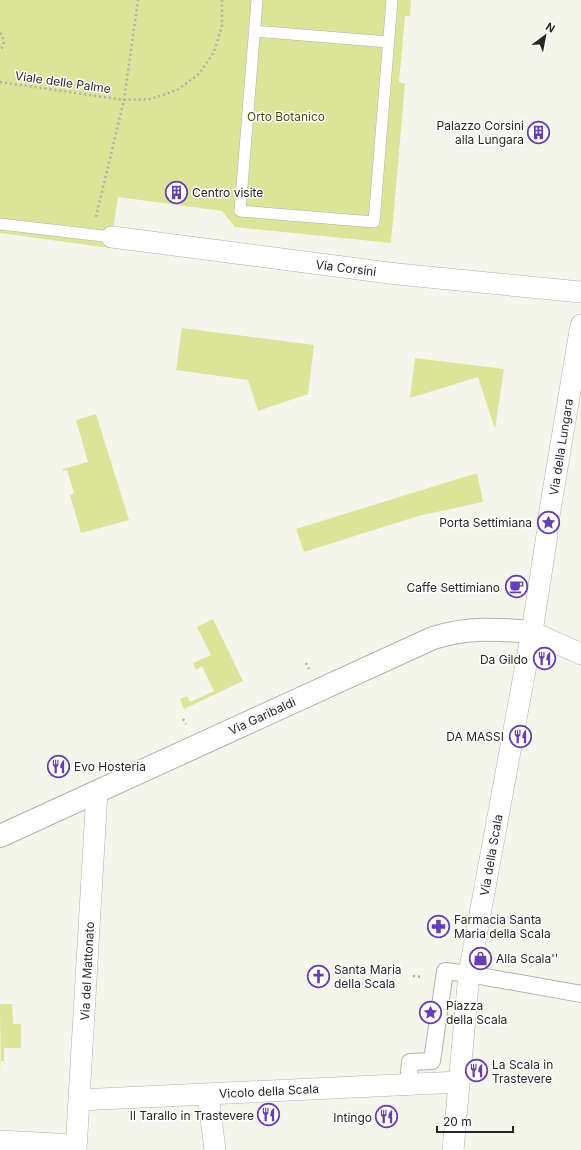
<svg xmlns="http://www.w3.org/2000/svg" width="581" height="1150" font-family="Inter,sans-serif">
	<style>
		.green { fill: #dce499 }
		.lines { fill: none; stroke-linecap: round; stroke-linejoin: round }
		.service-casing { stroke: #b0b2a7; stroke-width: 12 }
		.pedestrian-casing { stroke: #b0b2a7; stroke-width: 18 }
		.minor-casing { stroke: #b0b2a7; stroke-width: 22 }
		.tertiary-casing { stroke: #b0b2a7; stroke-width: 24 }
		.path { stroke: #b0b1a8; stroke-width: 2.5; stroke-dasharray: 2 3; stroke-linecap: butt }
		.service { stroke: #fff; stroke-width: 11 }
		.pedestrian { stroke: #fff; stroke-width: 16 }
		.minor { stroke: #fff; stroke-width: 21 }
		.tertiary { stroke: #fff; stroke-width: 22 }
		.labels { text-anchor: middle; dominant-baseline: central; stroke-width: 3; stroke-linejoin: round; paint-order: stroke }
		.street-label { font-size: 12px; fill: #272723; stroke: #fff }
		.park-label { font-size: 12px; fill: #4b5001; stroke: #fff }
		.poi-label { font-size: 12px; fill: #272723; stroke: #fff; text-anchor: end }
	</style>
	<rect width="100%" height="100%" fill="#f4f6eb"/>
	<path class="green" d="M 0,0 L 411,0 L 410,16 L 405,16 L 399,82 L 405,84 L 391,243 L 235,227 L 222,211 L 118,197 L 110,248 L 0,233 Z
		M 182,328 L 314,345 L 308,394 L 258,411 L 248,380 L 176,370 Z
		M 415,358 L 504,369 L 495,429 L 478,377 L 410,398 Z
		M 96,414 L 129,520 L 81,533 L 70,495 L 74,493 L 67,470 L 63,471 L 63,469 L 88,462 L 76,420 Z
		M 477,473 L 483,502 L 418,516 L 304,552 L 296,529 Z
		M 213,619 L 243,681 L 184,709 L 180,699 L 187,696 L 190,702 L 214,691 L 202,666 L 196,670 L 193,663 L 211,655 L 197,627 Z
		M 0,1004 L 12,1004 L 13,1024 L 21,1024 L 21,1048 L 4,1048 L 4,1061 L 1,1061 L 1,1082 Z"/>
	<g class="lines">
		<defs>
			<path id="service" d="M 257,0 L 240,211 L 374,222 L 392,0
				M 254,31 L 388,42
				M 0,224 L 112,237"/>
			<path id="pedestrian" d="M 408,1086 L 410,1062 L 432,1061 L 445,971 L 469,974 L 581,994"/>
			<path id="minor" d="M 112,237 L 397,274 L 581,292
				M 548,522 L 581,325
				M 532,632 L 581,654
				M 208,1094 L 215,1150
				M 79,1100 L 459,1082
				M 0,1141 L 76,1145
				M 76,1150 L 97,792
				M 453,1150 L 469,974 L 532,632 L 547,535"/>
			<path id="tertiary" d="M 0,836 L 433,638 C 468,627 497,629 532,632"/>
		</defs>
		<use href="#service" class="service-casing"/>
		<use href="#pedestrian" class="pedestrian-casing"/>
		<use href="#minor" class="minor-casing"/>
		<use href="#tertiary" class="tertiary-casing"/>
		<path class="path" d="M 0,33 C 5,38 5,45 0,50
			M 0,82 L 124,100 L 151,99 L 177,90 L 199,74 L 214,52 L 222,26 L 222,0
			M 96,217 L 124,100 L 138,0
			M 306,663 L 309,669
			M 183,719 L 186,724
			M 413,976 L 422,977"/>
		<use href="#service" class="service"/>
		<use href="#pedestrian" class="pedestrian"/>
		<use href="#minor" class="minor"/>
		<use href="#tertiary" class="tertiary"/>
	</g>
	<defs>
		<symbol id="building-ring" viewBox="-11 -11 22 22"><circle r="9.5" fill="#fff" stroke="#653eb6" stroke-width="1.5"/><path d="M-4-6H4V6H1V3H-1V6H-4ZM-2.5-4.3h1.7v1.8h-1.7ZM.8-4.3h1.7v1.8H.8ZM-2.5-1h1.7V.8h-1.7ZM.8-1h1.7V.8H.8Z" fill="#653eb6"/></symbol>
		<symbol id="sight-ring" viewBox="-11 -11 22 22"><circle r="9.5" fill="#fff" stroke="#653eb6" stroke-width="1.5"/><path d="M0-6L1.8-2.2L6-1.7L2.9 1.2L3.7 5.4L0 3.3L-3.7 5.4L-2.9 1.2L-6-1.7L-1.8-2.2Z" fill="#653eb6"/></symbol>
		<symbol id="cafe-ring" viewBox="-11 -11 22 22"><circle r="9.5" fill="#fff" stroke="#653eb6" stroke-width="1.5"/><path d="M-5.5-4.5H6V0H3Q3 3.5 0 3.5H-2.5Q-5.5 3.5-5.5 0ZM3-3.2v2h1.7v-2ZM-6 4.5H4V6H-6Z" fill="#653eb6"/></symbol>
		<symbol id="restaurant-ring" viewBox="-11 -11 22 22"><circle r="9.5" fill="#fff" stroke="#653eb6" stroke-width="1.5"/><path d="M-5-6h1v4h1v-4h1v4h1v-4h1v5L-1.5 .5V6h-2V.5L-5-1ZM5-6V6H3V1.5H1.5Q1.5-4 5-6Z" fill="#653eb6"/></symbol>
		<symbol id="pharmacy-ring" viewBox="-11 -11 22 22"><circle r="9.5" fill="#fff" stroke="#653eb6" stroke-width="1.5"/><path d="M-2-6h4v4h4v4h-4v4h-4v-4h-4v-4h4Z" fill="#653eb6"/></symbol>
		<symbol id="shop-ring" viewBox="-11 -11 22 22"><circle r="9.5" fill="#fff" stroke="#653eb6" stroke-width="1.5"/><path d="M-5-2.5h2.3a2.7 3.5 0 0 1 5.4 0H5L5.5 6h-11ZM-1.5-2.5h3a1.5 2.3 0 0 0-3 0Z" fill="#653eb6"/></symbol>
		<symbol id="church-ring" viewBox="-11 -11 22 22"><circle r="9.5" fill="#fff" stroke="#653eb6" stroke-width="1.5"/><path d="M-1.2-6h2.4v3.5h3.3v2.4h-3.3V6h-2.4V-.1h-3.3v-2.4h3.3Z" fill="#653eb6"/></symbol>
	</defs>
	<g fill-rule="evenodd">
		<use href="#building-ring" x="526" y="120" width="25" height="25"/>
		<use href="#building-ring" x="164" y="180" width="25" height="25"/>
		<use href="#sight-ring" x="536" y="510" width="25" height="25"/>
		<use href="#cafe-ring" x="504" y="574" width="25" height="25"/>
		<use href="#restaurant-ring" x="532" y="646" width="25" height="25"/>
		<use href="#restaurant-ring" x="508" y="724" width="25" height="25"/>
		<use href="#restaurant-ring" x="46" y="754" width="25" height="25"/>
		<use href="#pharmacy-ring" x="426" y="914" width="25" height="25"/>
		<use href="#shop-ring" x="468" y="946" width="25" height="25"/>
		<use href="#church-ring" x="306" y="964" width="25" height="25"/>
		<use href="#sight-ring" x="418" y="1000" width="25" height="25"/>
		<use href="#restaurant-ring" x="464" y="1058" width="25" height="25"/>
		<use href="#restaurant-ring" x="256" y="1102" width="25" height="25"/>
		<use href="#restaurant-ring" x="374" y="1104" width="25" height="25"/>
	</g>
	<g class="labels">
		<g class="street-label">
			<text transform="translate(63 82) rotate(8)">Viale delle Palme</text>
			<text transform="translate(346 268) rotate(7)">Via Corsini</text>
			<text transform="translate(561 447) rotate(-81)">Via della Lungara</text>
			<text transform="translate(262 716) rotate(-25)">Via Garibaldi</text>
			<text transform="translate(491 855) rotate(-80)">Via della Scala</text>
			<text transform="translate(87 971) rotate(-87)">Via del Mattonato</text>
			<text transform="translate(269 1091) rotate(-3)">Vicolo della Scala</text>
		</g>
		<g class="park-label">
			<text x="286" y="116">Orto Botanico</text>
		</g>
		<g class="poi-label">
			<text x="524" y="125">Palazzo Corsini<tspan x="524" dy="14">alla Lungara</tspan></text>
			<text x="192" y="192" text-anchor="start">Centro visite</text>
			<text x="532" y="522">Porta Settimiana</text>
			<text x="500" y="587">Caffe Settimiano</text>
			<text x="528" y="659">Da Gildo</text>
			<text x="504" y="736">DA MASSI</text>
			<text x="74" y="766" text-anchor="start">Evo Hosteria</text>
			<text x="454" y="919" text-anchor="start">Farmacia Santa<tspan x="454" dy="14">Maria della Scala</tspan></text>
			<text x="496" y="958" text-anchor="start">Alla Scala''</text>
			<text x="334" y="969" text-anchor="start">Santa Maria<tspan x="334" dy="14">della Scala</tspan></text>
			<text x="446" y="1005" text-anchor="start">Piazza<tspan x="446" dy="14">della Scala</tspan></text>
			<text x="492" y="1064" text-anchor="start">La Scala in<tspan x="492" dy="14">Trastevere</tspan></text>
			<text x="254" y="1115">Il Tarallo in Trastevere</text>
			<text x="372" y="1117">Intingo</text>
		</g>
	</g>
	<g transform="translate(545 36) rotate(32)" stroke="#ffffff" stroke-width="3" paint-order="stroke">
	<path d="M0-3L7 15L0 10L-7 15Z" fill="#272723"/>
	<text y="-6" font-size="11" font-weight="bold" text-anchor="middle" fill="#272723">N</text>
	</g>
	<path d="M437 1126v6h76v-6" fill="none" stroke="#272723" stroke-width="2"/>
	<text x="443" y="1126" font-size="12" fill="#272723" stroke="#ffffff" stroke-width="3" paint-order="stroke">20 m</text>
</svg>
